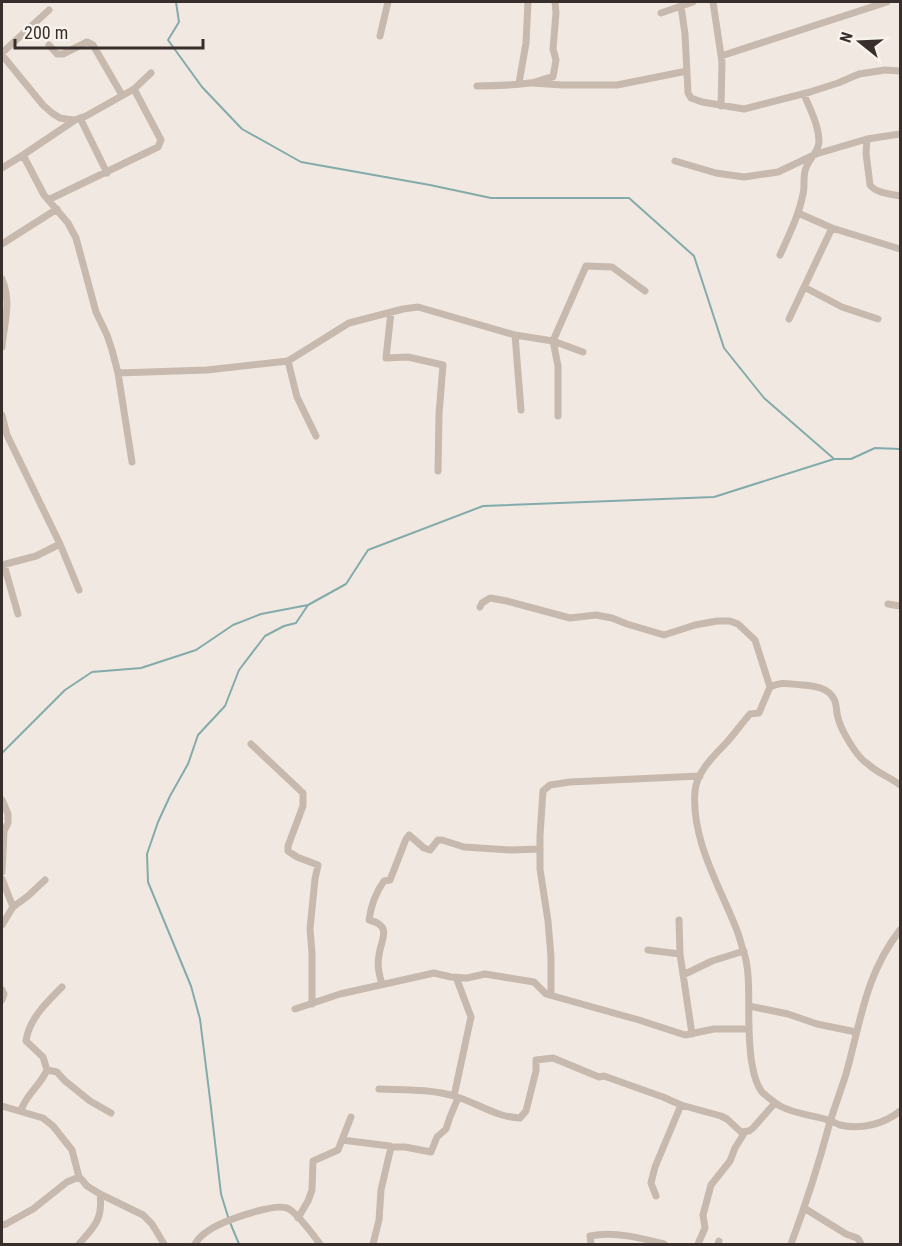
<svg xmlns="http://www.w3.org/2000/svg" width="902" height="1246" font-family="'Roboto Condensed',sans-serif">
	<style>
		.lines { fill: none; stroke-linecap: round; stroke-linejoin: round }
		.stream { stroke: #83abab; stroke-width: 2 }
		.minor { stroke: #c8b9ae; stroke-width: 7 }
	</style>
	<rect width="100%" height="100%" fill="#f1e9e1"/>
	<g class="lines">
		<path class="stream" d="M 176,2 L 179,22 L 168,40 L 202,87 L 242,129 L 301,162 L 430,185 L 491,198 L 629,198 L 694,256 L 724,348 L 764,398 L 833,458
			M 2,753 L 65,690 L 92,672 L 141,668 L 196,650 L 233,625 L 261,614 L 308,605 L 346,584 L 368,550 L 483,506 L 714,497 L 834,459 L 851,459 L 875,448 L 900,449
			M 239,1244 L 229,1220 L 221,1194 L 210,1099 L 200,1019 L 191,986 L 148,882 L 147,854 L 158,822 L 170,796 L 188,764 L 198,735 L 225,706 L 239,670 L 265,636 L 284,626 L 296,623 L 308,605"/>
		<path class="minor" d="M 713,2 L 722,62 L 721,106
			M 681,6 L 685,34 L 688,93 L 691,98 L 702,102 L 744,109 L 810,92 L 838,83 L 859,74 L 885,70 L 900,71
			M 661,13 L 693,2
			M 380,36 L 388,2
			M 49,45 L 57,54 L 63,54 L 87,42 L 93,45 L 122,95
			M 2,53 L 49,10
			M 2,55 L 43,105 L 52,113 L 60,118 L 66,119 L 75,120 L 86,116 L 134,89 L 151,73
			M 721,56 L 887,2
			M 519,83 L 526,43 L 528,2
			M 532,83 L 562,85 L 617,85 L 687,71
			M 477,86 C 495,86 513,85 530,83 C 538,82 545,78 553,77 L 556,60 L 553,49 L 556,13 L 555,2
			M 80,118 L 107,173
			M 75,120 L 23,155 L 44,195 L 68,223 L 76,238 L 96,312 L 107,335 L 112,350 L 118,373 L 132,462
			M 867,139 L 866,153 L 870,185 C 876,193 890,194 900,196
			M 675,161 L 716,173 L 744,177 L 778,172 L 816,154 L 867,139 L 900,134
			M 2,168 L 23,155
			M 48,200 L 158,147 L 161,140 L 134,89
			M 798,213 L 832,228 L 900,249
			M 2,244 L 57,209
			M 780,255 C 789,235 799,215 803,194 C 805,187 803,179 805,171 C 807,160 818,154 819,142 C 819,125 810,110 804,94
			M 2,279 C 12,303 4,323 2,347
			M 804,287 L 842,307 L 878,319
			M 391,312 L 386,358 L 408,357 L 443,365 L 439,414 L 438,471
			M 789,319 L 832,228
			M 515,335 L 521,410
			M 288,361 L 297,397 L 316,436
			M 118,373 L 207,370 L 288,361 L 349,323 L 403,309 L 418,307 L 515,335 L 553,341 L 583,352
			M 2,415 L 7,435 L 60,544 L 79,590
			M 558,416 L 558,366 L 553,341 L 586,266 L 612,267 L 645,291
			M 2,565 L 36,556 L 60,544
			M 4,565 L 18,614
			M 888,604 L 900,606
			M 480,607 L 482,603 L 490,598 L 507,601 L 570,618 L 596,615 L 612,618 L 627,624 L 664,635 L 695,625 L 717,621 L 730,621 L 738,624 L 755,640 L 770,687
			M 251,744 L 303,793 L 303,806 L 288,846 L 288,851 L 297,857 L 318,865 L 315,879 L 310,929 L 312,953 L 312,1004
			M 900,785 C 890,777 877,773 868,764 C 857,758 841,730 838,718 C 836,712 837,704 834,699 C 828,687 813,686 802,685 C 788,684 782,681 770,687 L 759,713 L 750,714 C 742,723 735,733 727,742 C 714,756 697,771 695,791 C 691,839 719,885 736,928 C 739,935 741,943 743,950 C 751,970 748,1004 749,1026 C 749,1037 750,1048 751,1058 C 753,1070 755,1083 762,1092 C 767,1097 774,1102 780,1106 C 795,1114 812,1115 828,1120 C 833,1121 836,1124 840,1125 C 861,1130 884,1124 900,1111
			M 2,800 L 8,814 L 8,823 L 4,831 L 2,872
			M 2,879 L 13,907
			M 2,925 L 13,907 L 28,896 L 45,880
			M 648,950 L 680,954 L 679,920
			M 680,954 L 692,1034
			M 683,975 L 712,961 L 744,951
			M 382,984 C 379,974 377,966 379,955 C 381,939 393,926 369,920 C 371,906 376,892 384,881 L 390,880 L 406,839 L 409,835 L 424,848 L 430,850 L 438,840 L 442,840 L 464,847 L 511,850 L 540,849
			M 2,990 L 4,994 L 2,1000
			M 551,995 L 551,957 L 548,921 L 540,869 L 540,835 L 543,791 L 550,785 L 570,782 L 700,776
			M 749,1006 L 788,1014 L 817,1024 L 856,1032
			M 295,1009 L 340,994 L 434,973 L 451,977 L 467,978 L 485,974 L 534,982 L 546,994 L 639,1020 L 685,1035 L 714,1029 L 749,1029
			M 47,1070 L 57,1072 L 64,1080 L 90,1101 L 111,1113
			M 379,1089 C 403,1090 430,1089 454,1096 C 476,1102 495,1117 520,1118 L 526,1111 L 536,1071 L 536,1060 L 553,1058 L 599,1077 L 604,1076 L 663,1097 L 681,1105 L 721,1116 L 727,1119 L 741,1132 L 749,1131 L 753,1128 L 775,1103
			M 454,1096 L 471,1017 L 456,977
			M 2,1106 L 43,1118 L 53,1126 L 72,1150 L 79,1177 L 83,1181 L 87,1186 L 100,1194 L 143,1215 L 152,1224 L 164,1244
			M 21,1110 C 28,1092 40,1086 47,1070 L 43,1057 L 26,1041 C 29,1019 46,1003 62,987
			M 342,1140 L 390,1146 L 391,1147 L 381,1190 L 379,1220 L 373,1244
			M 391,1147 L 405,1147 L 431,1152 L 437,1137 L 446,1129 L 450,1117 L 458,1098
			M 656,1196 L 651,1183 L 655,1167 L 681,1105
			M 804,1208 L 846,1234 L 857,1238 L 859,1240 L 861,1244
			M 298,1218 L 308,1201 L 312,1190 L 313,1161 L 338,1150 L 351,1117
			M 2,1225 L 6,1224 L 33,1209 L 67,1182 L 79,1177
			M 79,1244 C 95,1226 103,1219 100,1194
			M 195,1244 C 198,1239 203,1234 208,1231 C 220,1222 277,1201 289,1209 C 298,1214 314,1236 320,1244
			M 591,1244 L 590,1236 C 614,1231 641,1238 664,1244
			M 698,1244 L 705,1228 L 703,1215 L 711,1185 L 730,1161 L 735,1148 L 745,1132
			M 718,1244 L 719,1241
			M 791,1244 C 806,1204 819,1163 830,1122 C 835,1106 841,1090 846,1074 C 861,1021 865,975 900,930"/>
	</g>
	<rect width="902" height="1246" fill="none" stroke="#382f2c" stroke-width="6"/>
	<g transform="translate(860 42) rotate(288)" stroke="#f9f3ed" stroke-width="4.5" paint-order="stroke">
	<path d="M0-4.5L10 22L0 15L-10 22Z" fill="#382f2c"/>
	<text y="-9" font-size="16" font-weight="bold" text-anchor="middle" fill="#382f2c">N</text>
	</g>
	<path d="M15 39v9h188v-9" fill="none" stroke="#382f2c" stroke-width="3"/>
	<text x="24" y="39" font-size="18" fill="#382f2c" stroke="#f9f3ed" stroke-width="4.5" paint-order="stroke">200 m</text>
</svg>
